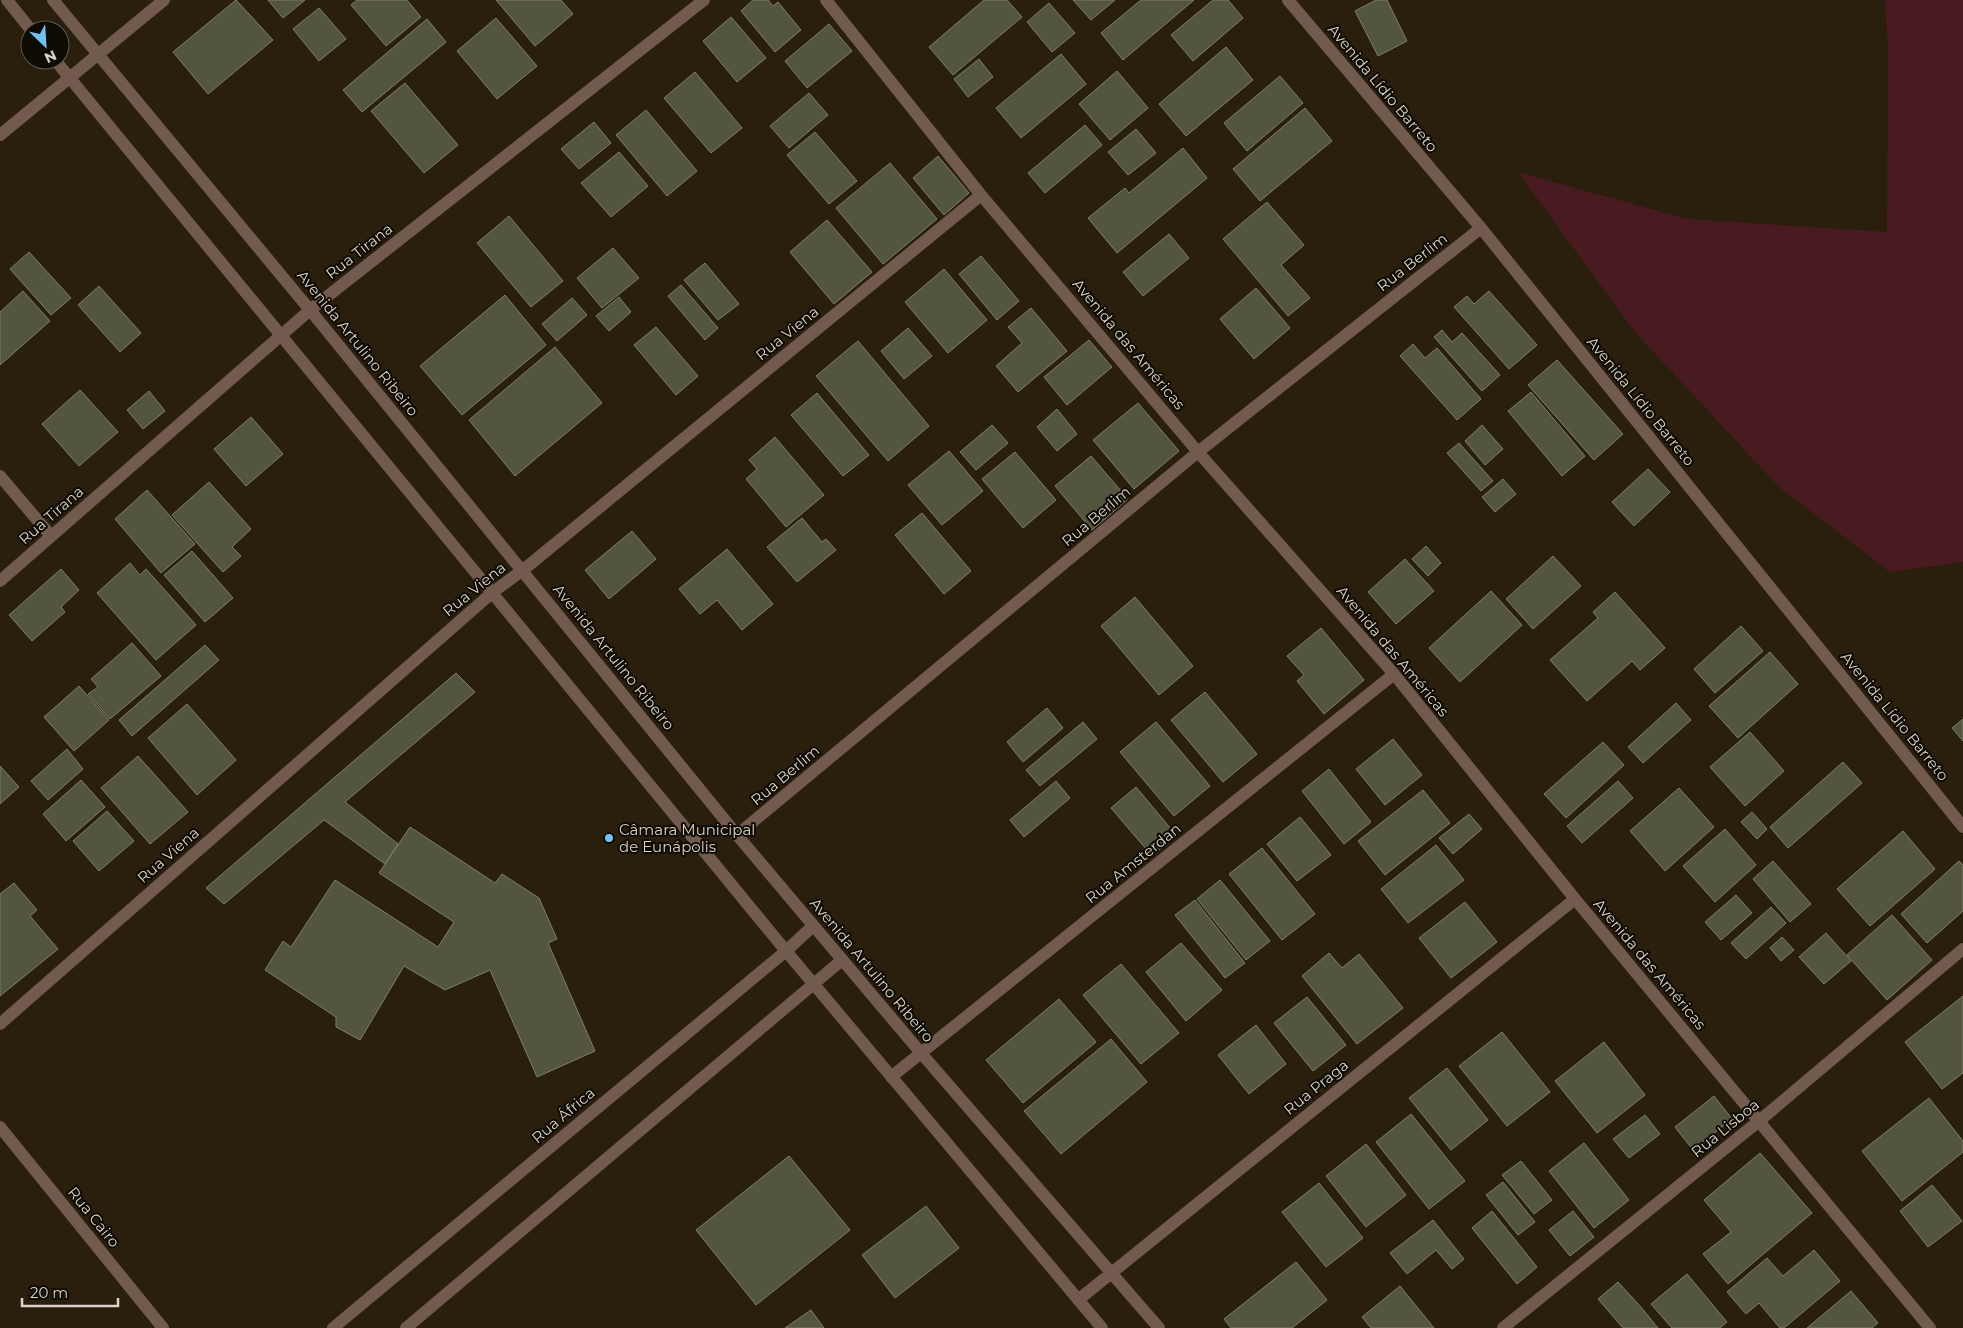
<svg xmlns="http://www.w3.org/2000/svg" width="1963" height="1328" font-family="Montserrat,sans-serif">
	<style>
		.green { fill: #481b21 }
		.building { fill: #54553f; stroke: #7e7f68 }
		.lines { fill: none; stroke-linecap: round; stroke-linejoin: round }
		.minor { stroke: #735a4f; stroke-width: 12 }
		.poi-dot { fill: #73c1f5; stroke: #0e0a04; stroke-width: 2 }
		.labels { text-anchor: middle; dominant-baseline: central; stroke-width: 4; stroke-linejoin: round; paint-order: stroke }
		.street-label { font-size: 15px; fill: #dad3c8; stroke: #0e0a04 }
		.poi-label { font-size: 15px; fill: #dad3c8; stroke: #0e0a04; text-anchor: start }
	</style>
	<rect width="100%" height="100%" fill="#2a1f0d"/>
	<path class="green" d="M 1885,0 L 1963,0 L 1963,562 L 1890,572 L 1779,487 L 1634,331 L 1518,172 L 1687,219 L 1887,232 L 1888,50 Z"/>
	<path class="building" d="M 236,0 L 273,40 L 208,94 L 173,52 Z
		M 268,0 L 305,0 L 283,18 Z
		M 357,0 L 407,0 L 421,17 L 386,46 L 351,5 Z
		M 496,0 L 561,0 L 573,14 L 535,46 Z
		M 753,0 L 768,0 L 773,6 L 778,2 L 801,30 L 775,52 L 741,11 Z
		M 984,0 L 1007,0 L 1022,17 L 953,75 L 929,47 Z
		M 1073,0 L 1115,0 L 1091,20 Z
		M 1141,0 L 1194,0 L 1123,60 L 1101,33 Z
		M 1213,0 L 1228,0 L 1243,18 L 1193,61 L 1171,35 Z
		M 1376,0 L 1387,0 L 1407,41 L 1378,56 L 1355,11 Z
		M 1049,3 L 1075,33 L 1052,52 L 1027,22 Z
		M 319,8 L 346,39 L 319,61 L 293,29 Z
		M 731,17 L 766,58 L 737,82 L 703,41 Z
		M 496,18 L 537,66 L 497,99 L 457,51 Z
		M 427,19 L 446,42 L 362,112 L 343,90 Z
		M 829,24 L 852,51 L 807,88 L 785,61 Z
		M 1226,47 L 1253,80 L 1186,136 L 1159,104 Z
		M 1061,54 L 1086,84 L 1021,138 L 996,108 Z
		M 979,59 L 993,77 L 968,97 L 954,79 Z
		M 1117,71 L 1148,108 L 1110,140 L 1079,104 Z
		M 695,72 L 742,128 L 711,153 L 664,98 Z
		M 1280,76 L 1303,103 L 1247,151 L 1224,123 Z
		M 405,83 L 458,145 L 424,173 L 371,111 Z
		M 809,93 L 828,115 L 789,148 L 770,126 Z
		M 1305,108 L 1332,141 L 1260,201 L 1233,169 Z
		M 646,110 L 697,171 L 667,196 L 616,135 Z
		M 594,122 L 611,143 L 579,169 L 561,149 Z
		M 1085,125 L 1102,145 L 1045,193 L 1028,173 Z
		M 1136,129 L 1156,153 L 1128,175 L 1108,152 Z
		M 815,132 L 857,181 L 829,204 L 787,155 Z
		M 1183,148 L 1207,178 L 1117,253 L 1088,218 L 1125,188 L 1129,193 Z
		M 619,152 L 648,186 L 611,217 L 581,183 Z
		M 938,156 L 969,193 L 944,215 L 913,178 Z
		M 890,163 L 937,219 L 883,264 L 836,208 Z
		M 1267,202 L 1304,245 L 1281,265 L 1310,298 L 1288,316 L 1223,239 Z
		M 509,216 L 563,281 L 531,307 L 477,243 Z
		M 827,220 L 872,272 L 834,304 L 790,252 Z
		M 1169,234 L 1189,258 L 1143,296 L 1123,272 Z
		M 613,248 L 639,278 L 602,308 L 577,278 Z
		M 29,252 L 71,298 L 51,315 L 10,269 Z
		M 981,256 L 1019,301 L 997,320 L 959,274 Z
		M 705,263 L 739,304 L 718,320 L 684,280 Z
		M 944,269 L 987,320 L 948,353 L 905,302 Z
		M 681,285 L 718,328 L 705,340 L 668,296 Z
		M 99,286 L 141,333 L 120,352 L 78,305 Z
		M 1256,288 L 1290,328 L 1254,359 L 1220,319 Z
		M 23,291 L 50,321 L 0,365 L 0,312 Z
		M 1489,291 L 1537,345 L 1509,369 L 1454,307 L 1467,296 L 1474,304 Z
		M 505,295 L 546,345 L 462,415 L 420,366 Z
		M 619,297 L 631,312 L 609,331 L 596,316 Z
		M 572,298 L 587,315 L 557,341 L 542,324 Z
		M 1031,308 L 1067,351 L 1018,392 L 996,366 L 1022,343 L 1008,327 Z
		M 656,327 L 698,376 L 676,395 L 634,345 Z
		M 908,328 L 932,356 L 904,379 L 881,351 Z
		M 1442,330 L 1452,342 L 1462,333 L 1500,375 L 1482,391 L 1434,337 Z
		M 1089,340 L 1112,367 L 1067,405 L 1044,377 Z
		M 858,341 L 929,426 L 888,461 L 816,376 Z
		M 1413,344 L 1425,358 L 1437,348 L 1481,399 L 1457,420 L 1400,356 Z
		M 555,347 L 602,403 L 515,476 L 469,420 Z
		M 1557,360 L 1623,434 L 1594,460 L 1528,385 Z
		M 80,390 L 118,432 L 79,466 L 42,424 Z
		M 149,391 L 165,411 L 143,429 L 127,410 Z
		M 1531,392 L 1585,456 L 1562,476 L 1508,411 Z
		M 817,393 L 869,455 L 843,476 L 791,415 Z
		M 1138,403 L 1179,451 L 1134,489 L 1093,440 Z
		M 1057,409 L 1077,434 L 1057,451 L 1037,427 Z
		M 251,417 L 283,454 L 246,486 L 214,449 Z
		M 992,425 L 1008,443 L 976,470 L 960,452 Z
		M 1482,425 L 1503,449 L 1485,465 L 1465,441 Z
		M 775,437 L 824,495 L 786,527 L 746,479 L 757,469 L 749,460 Z
		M 1459,443 L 1493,481 L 1481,491 L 1447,453 Z
		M 949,451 L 983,491 L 942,525 L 908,485 Z
		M 1015,452 L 1056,500 L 1023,528 L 982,479 Z
		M 1091,456 L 1128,499 L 1092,530 L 1055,486 Z
		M 1648,469 L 1670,492 L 1634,526 L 1612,502 Z
		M 1503,479 L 1516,494 L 1495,512 L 1482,497 Z
		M 209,482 L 251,529 L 232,547 L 241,556 L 223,572 L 172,515 Z
		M 147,490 L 195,544 L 161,573 L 115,519 Z
		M 922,513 L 971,571 L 944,594 L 895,535 Z
		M 802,518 L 822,542 L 826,539 L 836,550 L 797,582 L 767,547 Z
		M 632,531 L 656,559 L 609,599 L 585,570 Z
		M 1426,546 L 1441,563 L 1428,576 L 1412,559 Z
		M 727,549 L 773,604 L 742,630 L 717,600 L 700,614 L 679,589 Z
		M 192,551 L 233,598 L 205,622 L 164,575 Z
		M 1553,556 L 1581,586 L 1533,629 L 1506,599 Z
		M 1405,559 L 1434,591 L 1396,624 L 1368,592 Z
		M 130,563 L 140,575 L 146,569 L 196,625 L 156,660 L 97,593 Z
		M 61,569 L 79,590 L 61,607 L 65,612 L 32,641 L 9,615 Z
		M 1491,591 L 1522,625 L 1460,682 L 1429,648 Z
		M 1615,592 L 1665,648 L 1640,670 L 1632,661 L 1587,701 L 1550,660 L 1598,618 L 1593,612 Z
		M 1135,597 L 1193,666 L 1159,695 L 1101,626 Z
		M 1741,626 L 1763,651 L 1715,693 L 1694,669 Z
		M 1321,628 L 1364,680 L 1324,714 L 1297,681 L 1304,675 L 1287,656 Z
		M 132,643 L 161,676 L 110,719 L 88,694 L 98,687 L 91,679 Z
		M 205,645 L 219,660 L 132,736 L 119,720 Z
		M 1770,652 L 1798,684 L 1738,738 L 1709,706 Z
		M 456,673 L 475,692 L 345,802 L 398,844 L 385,864 L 324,820 L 224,904 L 206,888 Z
		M 79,686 L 109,720 L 74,751 L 44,717 Z
		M 1205,692 L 1257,754 L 1223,782 L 1171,720 Z
		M 1676,703 L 1691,720 L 1643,763 L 1628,747 Z
		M 187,704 L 236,760 L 197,795 L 148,738 Z
		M 1047,708 L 1063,728 L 1023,762 L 1007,742 Z
		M 1963,719 L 1963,741 L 1952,728 Z
		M 1083,722 L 1097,739 L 1040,786 L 1026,770 Z
		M 1156,722 L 1210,786 L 1174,816 L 1120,752 Z
		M 1750,732 L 1784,771 L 1745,806 L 1710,767 Z
		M 1393,739 L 1422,775 L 1385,805 L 1356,769 Z
		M 1603,742 L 1624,765 L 1566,818 L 1544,794 Z
		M 67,749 L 83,769 L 48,800 L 31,781 Z
		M 138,756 L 188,812 L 150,844 L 101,788 Z
		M 1843,762 L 1862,783 L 1788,848 L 1770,827 Z
		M 0,766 L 19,787 L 0,804 Z
		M 1329,769 L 1371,822 L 1344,844 L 1302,791 Z
		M 81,780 L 105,807 L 66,841 L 43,814 Z
		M 1056,781 L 1070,798 L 1024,837 L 1010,820 Z
		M 1618,781 L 1633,798 L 1582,843 L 1567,826 Z
		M 1136,787 L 1176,835 L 1152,856 L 1111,808 Z
		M 1679,788 L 1714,827 L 1665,871 L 1630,831 Z
		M 1423,790 L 1450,823 L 1385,875 L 1358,841 Z
		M 107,811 L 134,841 L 99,871 L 73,841 Z
		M 1752,812 L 1767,829 L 1757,839 L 1741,822 Z
		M 1469,814 L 1482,829 L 1453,854 L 1439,838 Z
		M 1300,817 L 1331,855 L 1297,881 L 1267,844 Z
		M 410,827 L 495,883 L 502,874 L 539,898 L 557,939 L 548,943 L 595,1051 L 537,1077 L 490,970 L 445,990 L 404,966 L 360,1040 L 336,1027 L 336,1017 L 265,970 L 283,941 L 291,947 L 335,880 L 438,947 L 454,922 L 379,873 Z
		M 1725,829 L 1756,865 L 1715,902 L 1683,866 Z
		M 1903,831 L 1935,869 L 1870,926 L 1837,889 Z
		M 1436,845 L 1464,880 L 1408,923 L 1381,889 Z
		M 1262,848 L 1315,914 L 1282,940 L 1229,874 Z
		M 1773,861 L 1811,904 L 1790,922 L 1753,879 Z
		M 1959,861 L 1963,865 L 1963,911 L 1927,943 L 1901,914 Z
		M 1220,880 L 1270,941 L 1246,960 L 1197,899 Z
		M 14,883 L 37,910 L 30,916 L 58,949 L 0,996 L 0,894 Z
		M 1736,895 L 1752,913 L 1721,940 L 1705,922 Z
		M 1195,900 L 1245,963 L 1225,978 L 1175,915 Z
		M 1465,902 L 1497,942 L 1451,978 L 1419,938 Z
		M 1771,907 L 1786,923 L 1746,959 L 1731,943 Z
		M 1892,915 L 1932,960 L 1887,1000 L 1847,955 Z
		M 1826,933 L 1851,961 L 1824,984 L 1799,957 Z
		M 1782,937 L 1794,950 L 1781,961 L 1770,948 Z
		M 1181,943 L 1222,990 L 1186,1021 L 1146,972 Z
		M 1329,953 L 1342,968 L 1359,954 L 1403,1008 L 1357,1044 L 1302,976 Z
		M 1121,964 L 1179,1033 L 1141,1064 L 1083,995 Z
		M 1963,996 L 1963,1073 L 1942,1089 L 1905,1042 Z
		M 1307,997 L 1346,1045 L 1313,1071 L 1274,1023 Z
		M 1059,999 L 1096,1042 L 1023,1103 L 986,1060 Z
		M 1256,1025 L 1286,1064 L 1249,1094 L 1218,1055 Z
		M 1502,1032 L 1550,1092 L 1507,1126 L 1459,1066 Z
		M 1111,1039 L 1147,1082 L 1061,1154 L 1024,1111 Z
		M 1604,1042 L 1645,1095 L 1597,1133 L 1555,1081 Z
		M 1447,1068 L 1488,1120 L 1451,1150 L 1409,1098 Z
		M 1714,1096 L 1732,1119 L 1693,1150 L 1675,1127 Z
		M 1929,1098 L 1963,1141 L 1963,1152 L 1902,1201 L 1862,1151 Z
		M 1411,1114 L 1465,1181 L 1429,1209 L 1376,1142 Z
		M 1645,1115 L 1660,1134 L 1629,1158 L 1613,1139 Z
		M 1584,1143 L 1629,1200 L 1594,1228 L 1549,1171 Z
		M 1366,1144 L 1406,1195 L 1366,1227 L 1326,1176 Z
		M 1760,1153 L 1812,1213 L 1728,1284 L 1703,1254 L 1731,1232 L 1704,1200 Z
		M 789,1156 L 850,1230 L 756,1305 L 696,1230 Z
		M 1521,1161 L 1552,1200 L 1534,1214 L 1502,1175 Z
		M 1503,1182 L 1535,1222 L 1518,1235 L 1486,1195 Z
		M 1319,1183 L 1363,1238 L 1326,1267 L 1282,1212 Z
		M 1932,1185 L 1962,1221 L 1928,1247 L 1900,1211 Z
		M 926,1206 L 959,1248 L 895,1298 L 862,1255 Z
		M 1492,1211 L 1537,1267 L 1517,1284 L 1472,1228 Z
		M 1573,1211 L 1594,1237 L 1570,1256 L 1549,1230 Z
		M 1433,1220 L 1464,1259 L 1452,1269 L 1436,1250 L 1407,1274 L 1390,1253 Z
		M 1814,1250 L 1840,1281 L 1784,1328 L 1780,1328 L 1759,1303 L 1746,1314 L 1727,1292 L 1767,1258 L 1783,1276 Z
		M 1296,1262 L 1327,1300 L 1292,1328 L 1231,1328 L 1224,1319 Z
		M 1687,1274 L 1727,1322 L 1720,1328 L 1672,1328 L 1651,1304 Z
		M 1618,1282 L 1640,1306 L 1658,1328 L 1623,1328 L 1598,1299 Z
		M 1400,1286 L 1434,1328 L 1371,1328 L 1362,1317 Z
		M 1851,1291 L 1878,1323 L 1872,1328 L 1807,1328 Z
		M 811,1310 L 824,1328 L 785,1328 Z"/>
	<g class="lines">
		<path class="minor" d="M 7,0 L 31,30
			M 53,0 L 310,310 L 737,835 L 921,1053 L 1159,1328
			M 826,0 L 981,195 L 1198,452 L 1394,674 L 1575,899 L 1930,1328
			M 1288,0 L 1481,228 L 1963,827
			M 55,60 L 786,951 L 1102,1328
			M 0,135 L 164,0
			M 0,476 L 51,536
			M 0,581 L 310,310 L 704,0
			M 737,835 L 1198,452 L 1481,228
			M 0,1024 L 493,592 L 523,570 L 981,195
			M 891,1077 L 1394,674
			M 0,1127 L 163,1328
			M 1078,1300 L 1575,899
			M 333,1328 L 786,951 L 813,926
			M 406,1328 L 842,960
			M 1503,1328 L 1759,1121 L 1963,949"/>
	</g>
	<circle class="poi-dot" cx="609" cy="838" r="5"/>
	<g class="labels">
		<g class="street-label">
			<text transform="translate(1383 88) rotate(50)">Avenida Lídio Barreto</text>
			<text transform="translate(359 251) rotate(-38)">Rua Tirana</text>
			<text transform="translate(1412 262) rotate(-38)">Rua Berlim</text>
			<text transform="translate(787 333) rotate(-39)">Rua Viena</text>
			<text transform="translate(358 343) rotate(51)">Avenida Artulino Ribeiro</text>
			<text transform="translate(1129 344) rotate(50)">Avenida das Américas</text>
			<text transform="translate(1641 401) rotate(51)">Avenida Lídio Barreto</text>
			<text transform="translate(51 515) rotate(-41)">Rua Tirana</text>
			<text transform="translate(1096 516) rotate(-40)">Rua Berlim</text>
			<text transform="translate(474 589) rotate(-39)">Rua Viena</text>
			<text transform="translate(1393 651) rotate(50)">Avenida das Américas</text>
			<text transform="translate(614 657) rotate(51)">Avenida Artulino Ribeiro</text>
			<text transform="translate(1895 716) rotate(51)">Avenida Lídio Barreto</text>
			<text transform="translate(785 775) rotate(-40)">Rua Berlim</text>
			<text transform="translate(168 855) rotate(-41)">Rua Viena</text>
			<text transform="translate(1133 863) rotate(-39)">Rua Amsterdan</text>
			<text transform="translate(1650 964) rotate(50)">Avenida das Américas</text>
			<text transform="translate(872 970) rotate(50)">Avenida Artulino Ribeiro</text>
			<text transform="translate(1316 1087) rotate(-39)">Rua Praga</text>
			<text transform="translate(563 1115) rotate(-40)">Rua África</text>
			<text transform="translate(1725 1128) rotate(-39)">Rua Lisboa</text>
			<text transform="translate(94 1217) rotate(51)">Rua Cairo</text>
		</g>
		<g class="poi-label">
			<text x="619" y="829">Câmara Municipal<tspan x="619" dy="17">de Eunápolis</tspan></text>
		</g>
	</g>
	<g transform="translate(45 45) rotate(155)"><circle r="24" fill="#0e0a04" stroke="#605a52"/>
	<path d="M0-4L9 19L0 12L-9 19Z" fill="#73c1f5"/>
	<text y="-8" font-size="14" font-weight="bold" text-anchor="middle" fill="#dad3c8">N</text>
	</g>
	<path d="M22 1298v8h96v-8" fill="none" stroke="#dad3c8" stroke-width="2.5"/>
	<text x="30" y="1298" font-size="15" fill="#dad3c8" stroke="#0e0a04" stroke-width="4" paint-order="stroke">20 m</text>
</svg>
